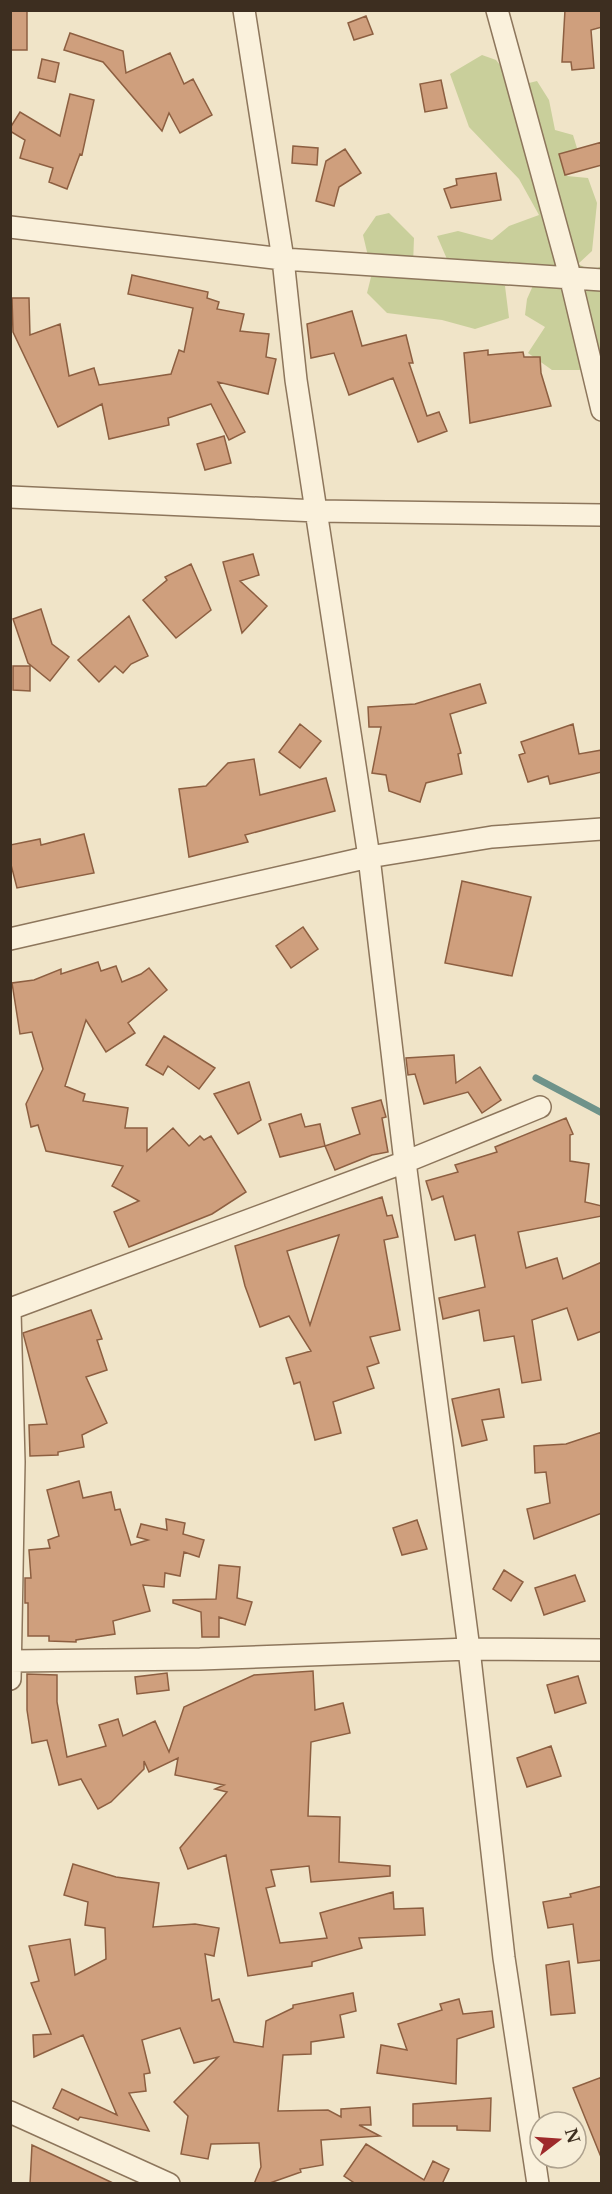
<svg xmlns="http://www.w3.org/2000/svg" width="612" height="2194" font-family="'Libre Baskerville',serif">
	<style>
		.green { fill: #c9cf9b }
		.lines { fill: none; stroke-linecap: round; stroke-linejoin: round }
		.stream { stroke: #6f938a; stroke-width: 7 }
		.building { fill: #cf9f7d; stroke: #8d5f41; stroke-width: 1.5; fill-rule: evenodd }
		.street-casing { stroke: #8d765c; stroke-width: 24 }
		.street { stroke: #faf1dc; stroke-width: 21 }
	</style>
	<rect width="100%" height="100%" fill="#f0e4c8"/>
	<path class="green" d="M 482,55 L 496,60 L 517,86 L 537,81 L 549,100 L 555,130 L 573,135 L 580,158 L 567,176 L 588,178 L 597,203 L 592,251 L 578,264 L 592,271 L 601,266 L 601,402 L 586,394 L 587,370 L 552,370 L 528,353 L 545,327 L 525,315 L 527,299 L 539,272 L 524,283 L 505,286 L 509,318 L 475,329 L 442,320 L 387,313 L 367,293 L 372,273 L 363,235 L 376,216 L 389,213 L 414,238 L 413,265 L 425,268 L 442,280 L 453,273 L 437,236 L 458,231 L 492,240 L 509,226 L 539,215 L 519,179 L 469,127 L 450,74 Z"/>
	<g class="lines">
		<path class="stream" d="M 536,1078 L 602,1113"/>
	</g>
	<path class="building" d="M 10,10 L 27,10 L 27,50 L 10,50 Z
		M 565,10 L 602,10 L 602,27 L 591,30 L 594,68 L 572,70 L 571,62 L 562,62 Z
		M 366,16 L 373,34 L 354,40 L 348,23 Z
		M 70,33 L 123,51 L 126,73 L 170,53 L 184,84 L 193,79 L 212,115 L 180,133 L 169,113 L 162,131 L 103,62 L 64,50 Z
		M 42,59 L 59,63 L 55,82 L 38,78 Z
		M 441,80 L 447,108 L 425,112 L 420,84 Z
		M 70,94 L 94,100 L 82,155 L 80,154 L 67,189 L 49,182 L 53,168 L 20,158 L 25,140 L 10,131 L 10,128 L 20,112 L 60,136 Z
		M 602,142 L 602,165 L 565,175 L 559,154 Z
		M 293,146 L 318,148 L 317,165 L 292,163 Z
		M 345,149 L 361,173 L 339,187 L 334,206 L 316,201 L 326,161 Z
		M 496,173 L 501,200 L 451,208 L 444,189 L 457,185 L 456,179 Z
		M 132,275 L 208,292 L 207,298 L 219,302 L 217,309 L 244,314 L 240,331 L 269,334 L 266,357 L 276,359 L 268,394 L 218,382 L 245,432 L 229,440 L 211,404 L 168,418 L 169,425 L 109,439 L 102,404 L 58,427 L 13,332 L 12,298 L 29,298 L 30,335 L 60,324 L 69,376 L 94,368 L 99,385 L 171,374 L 179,350 L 184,352 L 193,308 L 128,294 Z
		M 352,311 L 362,346 L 406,335 L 413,363 L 409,363 L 427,416 L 439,412 L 447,431 L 418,442 L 393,378 L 349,395 L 334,353 L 311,358 L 307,324 Z
		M 488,350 L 488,355 L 523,352 L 524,357 L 540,357 L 541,373 L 551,406 L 470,423 L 464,353 Z
		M 224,436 L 231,463 L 205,470 L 197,444 Z
		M 253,554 L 259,575 L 240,581 L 267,606 L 242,633 L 223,562 Z
		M 191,564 L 211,610 L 176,638 L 143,600 L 167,580 L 165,577 Z
		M 41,609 L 52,644 L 69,657 L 50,681 L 28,663 L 13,619 Z
		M 129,616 L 148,656 L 131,664 L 123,673 L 115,666 L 99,682 L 78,660 Z
		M 13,666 L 30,666 L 30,691 L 13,690 Z
		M 480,684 L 486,703 L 450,714 L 461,753 L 458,754 L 462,774 L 426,783 L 420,802 L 389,791 L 386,775 L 372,773 L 381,727 L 369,727 L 368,707 L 415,704 Z
		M 300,724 L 321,741 L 300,768 L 279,752 Z
		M 573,724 L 579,754 L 602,750 L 602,772 L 550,784 L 548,776 L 528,782 L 519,755 L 525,753 L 521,742 Z
		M 254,759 L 260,795 L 326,778 L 335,811 L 245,835 L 248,842 L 189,857 L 179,789 L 206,786 L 228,763 Z
		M 84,834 L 94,873 L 17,888 L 10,861 L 10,845 L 40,839 L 41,845 Z
		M 462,881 L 531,897 L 512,976 L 445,963 Z
		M 303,927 L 318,949 L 291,968 L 276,946 Z
		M 98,962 L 101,971 L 116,966 L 122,982 L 141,974 L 149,968 L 167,990 L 128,1023 L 135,1033 L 106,1052 L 86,1020 L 65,1086 L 85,1094 L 83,1101 L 128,1108 L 125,1128 L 147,1128 L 147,1151 L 173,1128 L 189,1146 L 200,1136 L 204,1140 L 211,1136 L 246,1192 L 212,1214 L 129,1247 L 114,1212 L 139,1201 L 112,1186 L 123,1166 L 46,1151 L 38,1125 L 31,1127 L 26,1104 L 43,1069 L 32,1032 L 20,1034 L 12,983 L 34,980 L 61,969 L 61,974 Z
		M 164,1036 L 215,1068 L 199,1089 L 168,1066 L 163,1075 L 146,1065 Z
		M 454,1055 L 456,1083 L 480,1067 L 501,1100 L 482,1113 L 468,1092 L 424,1104 L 415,1074 L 408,1075 L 406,1058 Z
		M 249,1082 L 261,1120 L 238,1134 L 214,1094 Z
		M 381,1100 L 386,1117 L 382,1118 L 388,1152 L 372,1155 L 335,1170 L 325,1146 L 360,1134 L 352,1108 Z
		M 301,1114 L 305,1127 L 320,1124 L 325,1146 L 280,1157 L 269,1124 Z
		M 566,1118 L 573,1134 L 570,1135 L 570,1161 L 589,1164 L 585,1202 L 602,1206 L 602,1216 L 518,1232 L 526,1268 L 557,1258 L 563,1279 L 602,1262 L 602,1331 L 578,1340 L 567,1308 L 532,1320 L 541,1380 L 522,1383 L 514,1336 L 484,1341 L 479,1310 L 443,1319 L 439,1298 L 485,1287 L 475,1235 L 455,1240 L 443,1196 L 432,1200 L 426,1181 L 458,1172 L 455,1165 L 497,1152 L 495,1147 Z
		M 382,1197 L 387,1216 L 392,1215 L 398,1237 L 384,1240 L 400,1330 L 370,1337 L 379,1363 L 367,1367 L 374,1388 L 333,1402 L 341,1433 L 315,1440 L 300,1382 L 294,1384 L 286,1358 L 311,1351 L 289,1316 L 260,1327 L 245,1286 L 235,1246 ZM 339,1235 L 310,1325 L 287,1251 Z
		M 91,1310 L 102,1339 L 97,1340 L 107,1370 L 86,1377 L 107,1423 L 82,1435 L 84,1447 L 58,1452 L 58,1455 L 30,1456 L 29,1425 L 47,1424 L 23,1333 Z
		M 499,1389 L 504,1417 L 482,1420 L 487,1440 L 462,1446 L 452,1399 Z
		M 602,1432 L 602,1513 L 534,1539 L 527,1509 L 550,1503 L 546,1472 L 535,1473 L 534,1446 L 566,1444 Z
		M 79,1481 L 83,1498 L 111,1492 L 115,1510 L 120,1509 L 131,1545 L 148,1540 L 137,1537 L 141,1524 L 167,1530 L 166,1519 L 185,1523 L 183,1534 L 204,1540 L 199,1557 L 184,1552 L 180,1576 L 165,1573 L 164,1587 L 143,1585 L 150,1611 L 113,1621 L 115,1634 L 76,1640 L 76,1642 L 49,1641 L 49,1636 L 28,1636 L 28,1603 L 25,1603 L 25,1578 L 31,1578 L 29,1550 L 50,1548 L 48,1540 L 59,1536 L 47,1490 Z
		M 417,1520 L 427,1549 L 402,1555 L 393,1528 Z
		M 219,1565 L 240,1567 L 237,1598 L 252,1602 L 245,1625 L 219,1617 L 219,1637 L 202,1637 L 201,1612 L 173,1603 L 173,1600 L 216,1599 Z
		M 504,1570 L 523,1582 L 511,1601 L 493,1589 Z
		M 575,1575 L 585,1601 L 544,1615 L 535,1588 Z
		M 313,1671 L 315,1710 L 343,1703 L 350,1733 L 311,1742 L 308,1816 L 340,1817 L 339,1862 L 390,1866 L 390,1876 L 311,1882 L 309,1866 L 271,1870 L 275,1886 L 266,1888 L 280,1943 L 327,1938 L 320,1913 L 393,1892 L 394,1909 L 423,1908 L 425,1935 L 359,1938 L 362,1948 L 312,1962 L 312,1966 L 248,1976 L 226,1855 L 188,1869 L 180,1848 L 227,1792 L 215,1789 L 224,1785 L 175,1775 L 178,1758 L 149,1772 L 144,1761 L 144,1769 L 111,1802 L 98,1809 L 81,1779 L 59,1785 L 47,1740 L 32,1743 L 27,1710 L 27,1674 L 57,1675 L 57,1702 L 67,1757 L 106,1746 L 99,1725 L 118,1719 L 123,1736 L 155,1721 L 169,1752 L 184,1707 L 254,1675 Z
		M 167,1673 L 169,1690 L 137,1694 L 135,1677 Z
		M 578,1676 L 586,1703 L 555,1713 L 547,1685 Z
		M 551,1746 L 561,1776 L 527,1787 L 517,1758 Z
		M 73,1864 L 116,1877 L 159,1883 L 153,1927 L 195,1924 L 219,1928 L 214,1956 L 205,1954 L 212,2001 L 219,1999 L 234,2042 L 263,2047 L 266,2021 L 293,2008 L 293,2005 L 353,1993 L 356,2011 L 340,2015 L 344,2037 L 311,2042 L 311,2054 L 283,2055 L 278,2111 L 328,2110 L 341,2117 L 341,2109 L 370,2107 L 371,2125 L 359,2125 L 380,2136 L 321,2140 L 323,2165 L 300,2169 L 301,2172 L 267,2184 L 254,2184 L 261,2167 L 259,2143 L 211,2144 L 208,2159 L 181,2154 L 188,2116 L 174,2102 L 218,2057 L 194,2063 L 180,2028 L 142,2040 L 150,2073 L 144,2074 L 146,2091 L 129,2093 L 149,2131 L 80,2117 L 78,2120 L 53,2108 L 62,2089 L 117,2115 L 83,2035 L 34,2057 L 33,2035 L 51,2034 L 31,1983 L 39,1981 L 29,1946 L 70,1939 L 75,1975 L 106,1959 L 105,1928 L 85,1925 L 88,1902 L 64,1895 Z
		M 602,1886 L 602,1960 L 578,1963 L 573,1924 L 548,1928 L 543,1902 L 571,1897 L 570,1894 Z
		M 569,1961 L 575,2013 L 551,2015 L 546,1965 Z
		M 459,1999 L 463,2014 L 492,2011 L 494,2027 L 457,2039 L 456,2084 L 377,2073 L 381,2045 L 407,2050 L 398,2024 L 442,2010 L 440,2004 Z
		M 602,2077 L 602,2157 L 601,2157 L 573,2088 Z
		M 491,2098 L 490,2131 L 457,2130 L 457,2126 L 413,2126 L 413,2104 Z
		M 366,2144 L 424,2180 L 433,2161 L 449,2169 L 442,2184 L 356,2184 L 344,2176 Z
		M 32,2145 L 115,2184 L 30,2184 Z"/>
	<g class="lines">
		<defs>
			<path id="street" d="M 244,10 L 283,259 L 296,380 L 369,857 L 405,1162 L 469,1649 L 504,1958 L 538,2184
				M 497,10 L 570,276 L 602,410
				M 10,227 L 283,259 L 602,280
				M 10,497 L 317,511 L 602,515
				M 10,939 L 369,857 L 492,837 L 602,829
				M 10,1309 L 405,1162 L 540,1107
				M 10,1311 L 14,1462 L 10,1679
				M 10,1661 L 200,1659 L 469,1649 L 602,1650
				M 10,2112 L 169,2184"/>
		</defs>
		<use href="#street" class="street-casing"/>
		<use href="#street" class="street"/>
	</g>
	<rect width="612" height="2194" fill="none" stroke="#3d2e20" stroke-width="24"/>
	<g transform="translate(558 2140) rotate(73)"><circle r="28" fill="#f7eed8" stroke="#ada18e" stroke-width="1.5"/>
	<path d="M0-4.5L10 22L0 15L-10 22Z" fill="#9e2a2b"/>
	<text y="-9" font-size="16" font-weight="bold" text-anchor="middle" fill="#3d2e20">N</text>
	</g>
</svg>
